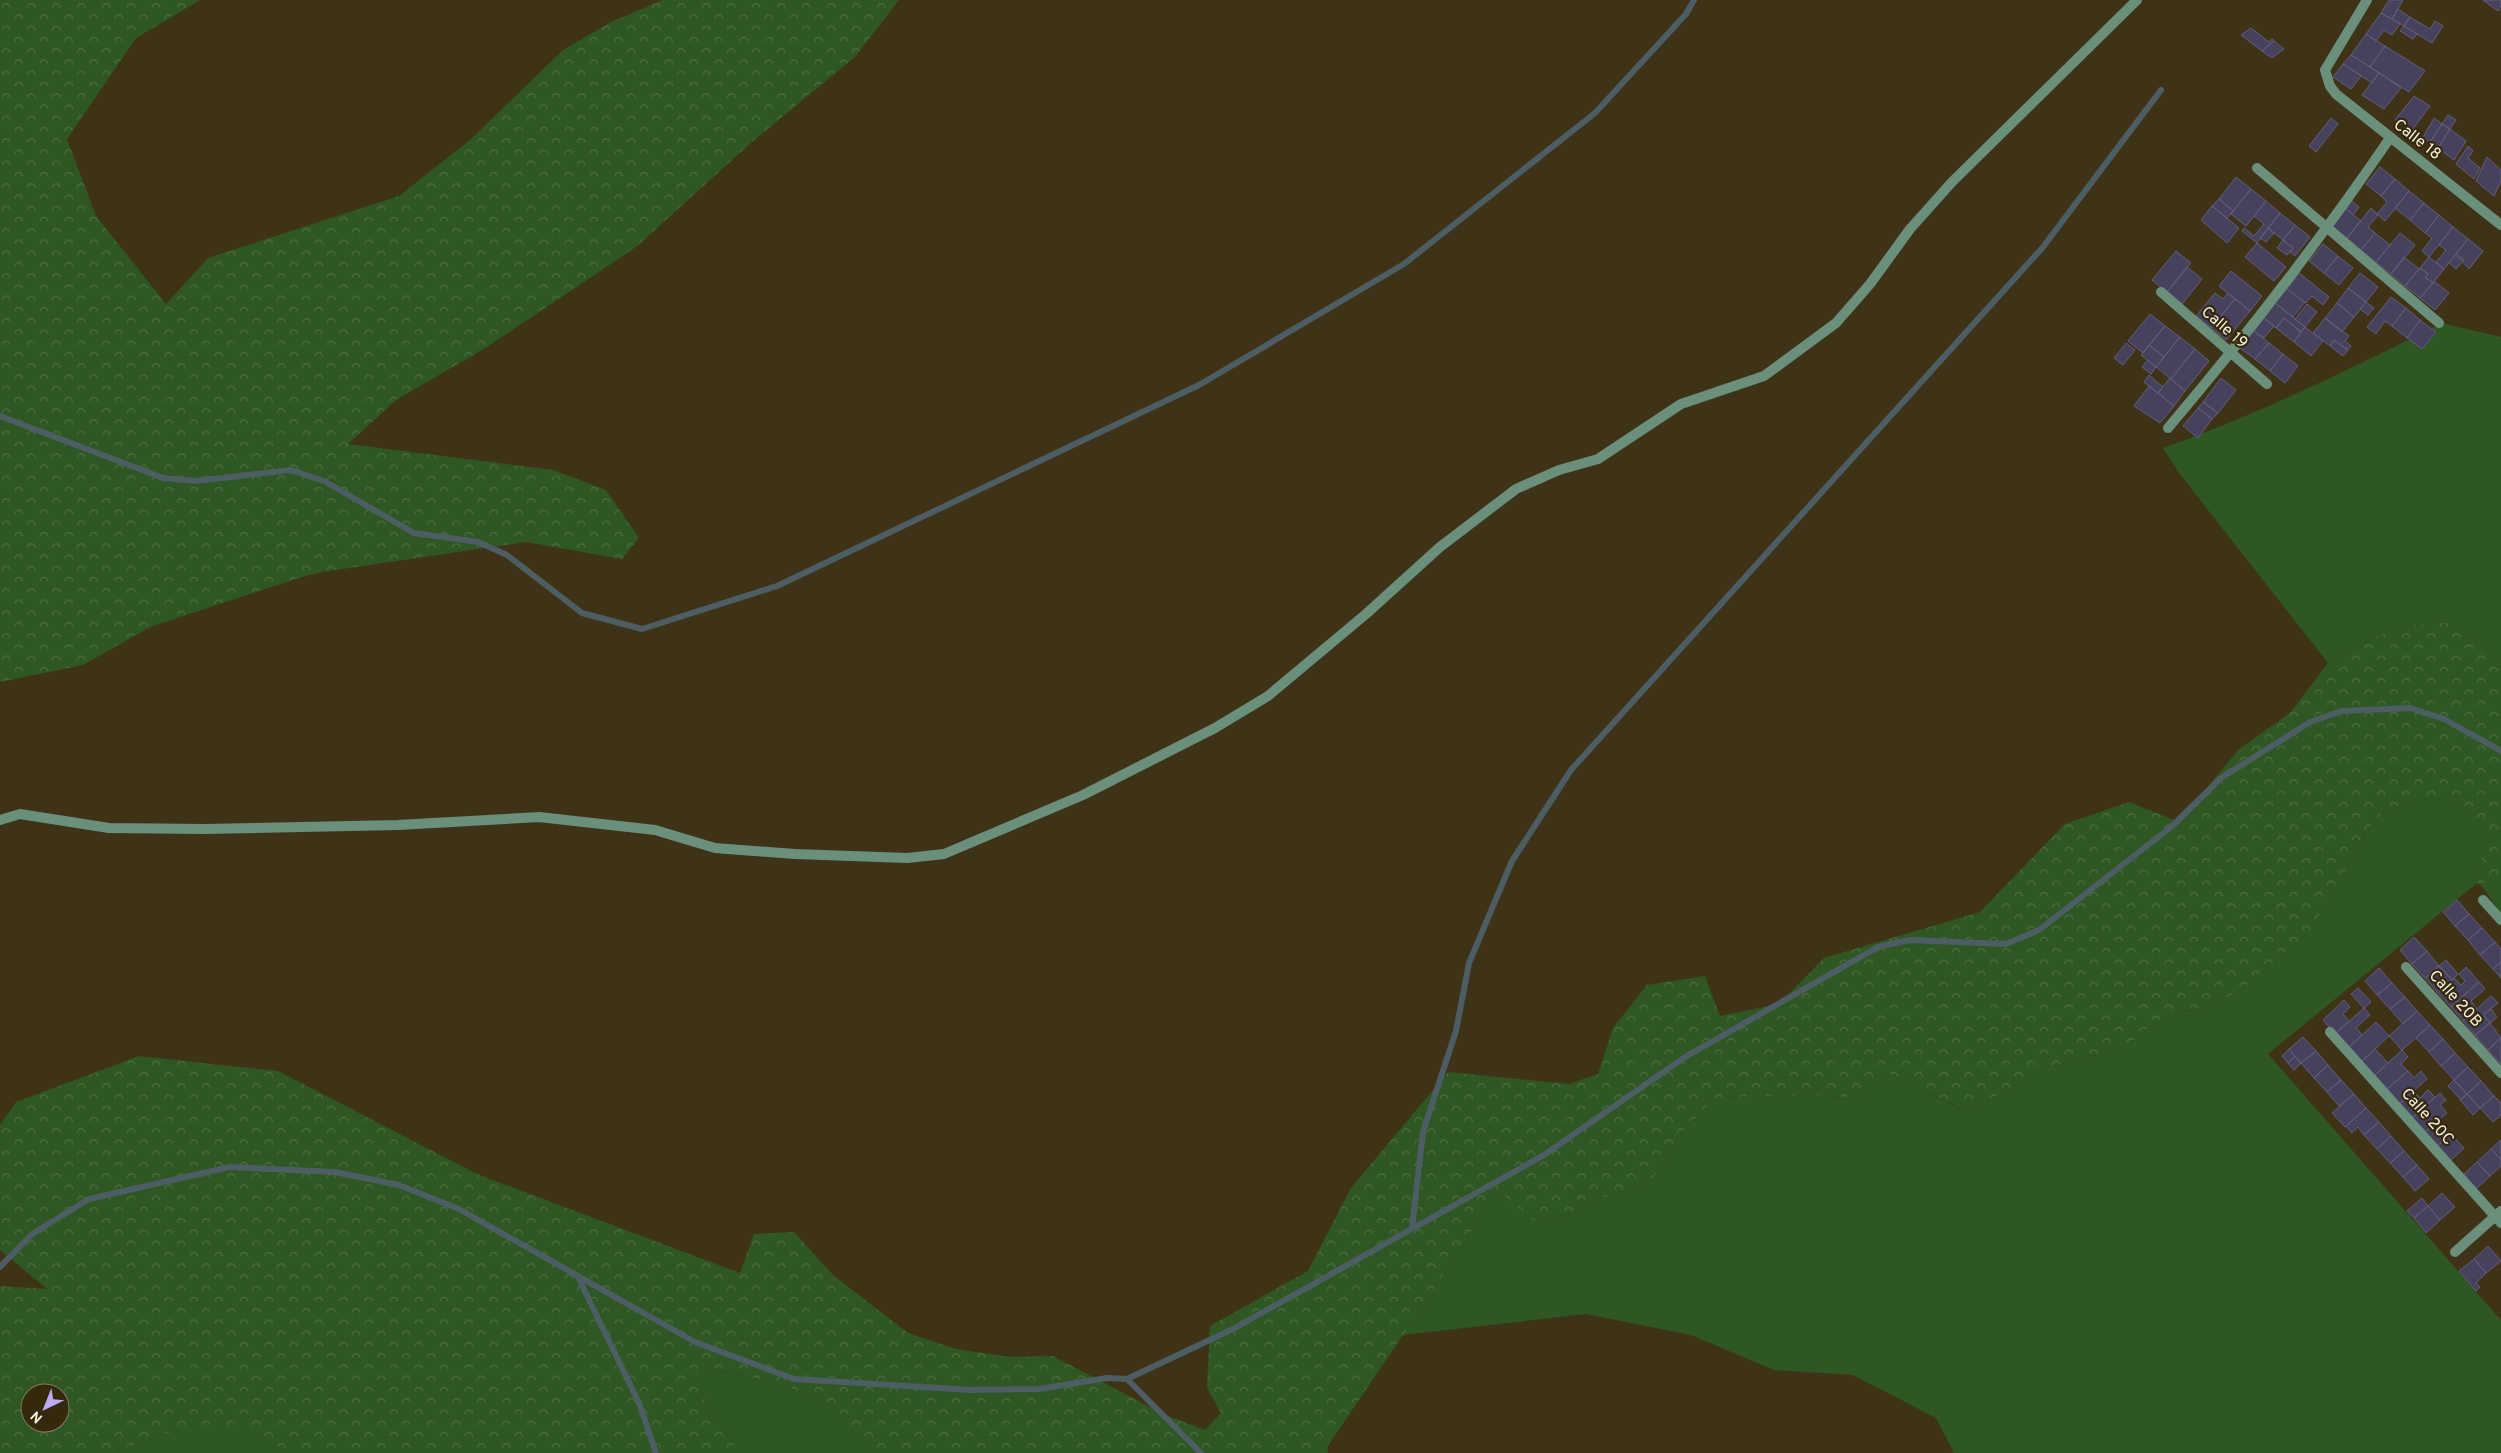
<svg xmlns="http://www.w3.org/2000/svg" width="2501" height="1453" font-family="Overpass,sans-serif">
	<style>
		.green { fill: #2e5723 }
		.forest { fill: url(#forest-crowns); fill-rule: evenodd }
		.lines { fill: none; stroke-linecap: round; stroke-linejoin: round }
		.stream { stroke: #4d5d64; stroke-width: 6 }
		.building { fill: #46425d; stroke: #625e7b }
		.lane { stroke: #6a907c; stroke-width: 10 }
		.street { stroke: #6a907c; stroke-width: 10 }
		.labels { text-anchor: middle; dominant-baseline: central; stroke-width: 4.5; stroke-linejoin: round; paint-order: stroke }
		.street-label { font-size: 16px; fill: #f9f1e1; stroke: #35290d }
	</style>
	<defs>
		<pattern id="forest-crowns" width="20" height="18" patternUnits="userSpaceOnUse" patternTransform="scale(1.25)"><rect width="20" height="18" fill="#2e5723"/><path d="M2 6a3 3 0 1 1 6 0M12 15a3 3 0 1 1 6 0" fill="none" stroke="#4d7043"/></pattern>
	</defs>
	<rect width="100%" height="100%" fill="#3f3317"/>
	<path class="green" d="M 2442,323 L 2501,337 L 2501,664 L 2453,622 L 2394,627 L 2328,663 L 2179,473 L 2163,448 C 2259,414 2351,369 2442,323 Z
		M 2430,798 L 2463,804 L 2487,828 L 2477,883 L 2501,883 L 2501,914 L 2482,886 L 2477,883 L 2268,1054 L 2501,1320 L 2501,1453 L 1954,1453 L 1936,1418 L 1853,1375 L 1774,1370 L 1691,1335 L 1586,1314 L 1403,1335 L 1422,1313 L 1447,1269 L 1468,1240 L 1483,1204 L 1503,1193 L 1534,1221 L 1561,1217 L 1602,1198 L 1652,1181 L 1680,1135 L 1714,1098 L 1814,1095 L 1861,1098 L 1887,1073 L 1960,1108 L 1985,1103 L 2045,1068 L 2111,1051 L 2132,1042 L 2150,1027 L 2183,1011 L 2206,1008 L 2241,990 L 2309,932 L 2332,896 L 2365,834 L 2383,812 Z
		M 700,1366 L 780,1384 L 833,1405 L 869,1453 L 739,1453 L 704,1399 Z
		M 174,1431 L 254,1431 L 287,1453 L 111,1453 Z"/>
	<path class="forest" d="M 0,0 L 200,0 L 136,38 L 67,139 L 96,216 L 166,304 L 208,258 L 399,196 L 471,139 L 563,50 L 611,22 L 663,0 L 899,0 L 855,57 L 753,141 L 636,247 L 487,347 L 396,400 L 348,444 L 553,470 L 606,490 L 639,538 L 622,559 L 526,542 L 322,572 L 305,576 L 150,627 L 83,665 L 0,682 Z
		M 2453,622 L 2501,664 L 2501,883 L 2477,883 L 2487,828 L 2463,804 L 2430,798 L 2383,812 L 2365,834 L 2332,896 L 2309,932 L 2241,990 L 2206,1008 L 2183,1011 L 2150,1027 L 2132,1042 L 2111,1051 L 2045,1068 L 1985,1103 L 1961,1108 L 1887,1073 L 1861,1098 L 1814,1095 L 1714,1098 L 1680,1135 L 1652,1181 L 1602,1198 L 1561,1217 L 1534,1221 L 1502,1194 L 1483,1204 L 1468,1240 L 1447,1269 L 1422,1313 L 1403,1335 L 1327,1447 L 1328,1453 L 869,1453 L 833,1405 L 780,1384 L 700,1366 L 704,1399 L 739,1453 L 287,1453 L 254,1431 L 174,1431 L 111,1453 L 0,1453 L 0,1286 L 47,1289 L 0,1250 L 0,1125 L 16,1102 L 139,1056 L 278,1071 L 477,1174 L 740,1273 L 754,1234 L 794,1232 L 833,1275 L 908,1333 L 956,1349 L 1010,1357 L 1053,1356 L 1165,1415 L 1205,1430 L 1221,1413 L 1207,1388 L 1210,1326 L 1308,1271 L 1351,1188 L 1448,1072 L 1569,1084 L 1598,1074 L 1613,1028 L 1647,985 L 1705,976 L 1720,1016 L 1779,1004 L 1824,958 L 1980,912 L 2065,824 L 2129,802 L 2179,822 L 2239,749 L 2290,713 L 2328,663 L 2394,627 ZM 30,1393 L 60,1393 L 60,1423 L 30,1423 Z"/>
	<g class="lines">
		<path class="stream" d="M 0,416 L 163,478 L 196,481 L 291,470 L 324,481 L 414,533 L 478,542 L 507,555 L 582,613 L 642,629 L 777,586 L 1199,385 L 1404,264 L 1595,113 L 1686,14 L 1694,0
			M 1412,1228 L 1423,1132 L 1456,1031 L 1469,963 L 1512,861 L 1571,770 L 2043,247 L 2161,90
			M 0,1267 L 32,1234 L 89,1199 L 230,1167 L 335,1172 L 399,1185 L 459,1209 L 695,1342 L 794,1379 L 971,1390 L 1039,1389 L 1107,1378 L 1127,1379 L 1233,1329 L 1544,1155 L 1685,1057 L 1878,947 L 1909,940 L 2006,944 L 2039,930 L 2171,827 L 2221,778 L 2310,722 L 2342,711 L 2410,708 L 2444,719 L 2501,751
			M 578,1277 L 639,1403 L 656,1453
			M 1127,1379 L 1201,1453"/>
	</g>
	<path class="building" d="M 2389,0 L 2403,0 L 2392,19 L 2381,13 Z
		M 2483,0 L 2501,0 L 2501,6 L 2498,11 Z
		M 2398,9 L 2410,17 L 2404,26 L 2392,19 Z
		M 2381,13 L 2400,24 L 2392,35 L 2384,30 L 2376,41 L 2366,34 Z
		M 2410,17 L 2430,29 L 2435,21 L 2443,26 L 2432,43 L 2404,26 Z
		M 2404,26 L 2417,34 L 2413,39 L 2400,31 Z
		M 2251,28 L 2269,42 L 2272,39 L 2274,41 L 2262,51 L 2241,35 Z
		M 2366,34 L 2385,46 L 2370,67 L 2351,55 Z
		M 2274,41 L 2284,49 L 2272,58 L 2262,51 Z
		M 2385,46 L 2425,71 L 2409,92 L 2370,67 Z
		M 2351,55 L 2379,73 L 2372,83 L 2343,64 Z
		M 2343,64 L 2361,76 L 2351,89 L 2333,77 Z
		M 2379,73 L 2401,88 L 2384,109 L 2362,95 Z
		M 2414,96 L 2430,106 L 2412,130 L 2395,120 Z
		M 2448,115 L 2456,120 L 2450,129 L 2442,124 Z
		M 2331,118 L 2338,124 L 2316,152 L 2309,146 Z
		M 2434,118 L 2442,124 L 2430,142 L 2423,137 Z
		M 2442,124 L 2450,129 L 2438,148 L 2430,142 Z
		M 2450,129 L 2466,141 L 2454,160 L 2438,148 Z
		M 2468,146 L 2473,151 L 2468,158 L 2480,168 L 2474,179 L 2456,164 Z
		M 2487,157 L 2501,170 L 2501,181 L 2494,196 L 2476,181 Z
		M 2380,167 L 2395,179 L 2381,196 L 2366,184 Z
		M 2236,177 L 2251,189 L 2233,211 L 2219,199 Z
		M 2395,179 L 2409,191 L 2385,221 L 2377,214 L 2387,202 L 2381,196 Z
		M 2251,189 L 2266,201 L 2246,226 L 2231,214 Z
		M 2409,191 L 2424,203 L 2410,220 L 2395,208 Z
		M 2219,199 L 2233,211 L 2227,218 L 2212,206 Z
		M 2266,201 L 2280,213 L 2257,243 L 2242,231 L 2244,228 L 2254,236 L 2264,224 L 2254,216 Z
		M 2352,201 L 2359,207 L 2353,215 L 2346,209 Z
		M 2424,203 L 2439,215 L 2425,233 L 2410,220 Z
		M 2212,206 L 2239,228 L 2227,243 L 2201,220 Z
		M 2371,208 L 2378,215 L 2368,227 L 2375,233 L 2361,250 L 2347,238 Z
		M 2346,209 L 2361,221 L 2347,238 L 2332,226 Z
		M 2280,213 L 2295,225 L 2283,240 L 2268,228 Z
		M 2439,215 L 2453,227 L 2429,257 L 2422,251 L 2432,238 L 2425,233 Z
		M 2295,225 L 2310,237 L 2295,256 L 2290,252 L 2293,248 L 2283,240 Z
		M 2453,227 L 2468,239 L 2444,269 L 2436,262 L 2446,250 L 2439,245 Z
		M 2268,228 L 2274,233 L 2266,242 L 2260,238 Z
		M 2375,233 L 2390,245 L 2376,262 L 2361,250 Z
		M 2400,233 L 2415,245 L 2391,274 L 2376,262 Z
		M 2468,239 L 2483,251 L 2469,269 L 2456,254 Z
		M 2283,240 L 2293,248 L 2287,255 L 2277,248 Z
		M 2257,243 L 2286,267 L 2274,281 L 2245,257 Z
		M 2323,244 L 2338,256 L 2324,273 L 2309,261 Z
		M 2176,251 L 2191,263 L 2167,292 L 2152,280 Z
		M 2456,254 L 2464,260 L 2456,269 L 2449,263 Z
		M 2338,256 L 2353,268 L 2339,285 L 2324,273 Z
		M 2404,257 L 2419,269 L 2405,286 L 2391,274 Z
		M 2429,257 L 2444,269 L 2433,283 L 2425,277 L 2428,274 L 2420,268 Z
		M 2187,267 L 2202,279 L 2182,304 L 2167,292 Z
		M 2420,268 L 2428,274 L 2425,277 L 2433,283 L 2420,298 L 2405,286 Z
		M 2231,271 L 2262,296 L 2250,311 L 2219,286 Z
		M 2299,273 L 2329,297 L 2323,305 L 2312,296 L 2306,303 L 2287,289 Z
		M 2360,273 L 2378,287 L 2366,302 L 2348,288 Z
		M 2434,281 L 2449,293 L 2435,310 L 2420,298 Z
		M 2348,288 L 2366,302 L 2354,317 L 2337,303 Z
		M 2287,289 L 2305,302 L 2293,317 L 2275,303 Z
		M 2215,293 L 2223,299 L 2228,293 L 2235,299 L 2211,328 L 2196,316 Z
		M 2391,297 L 2406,308 L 2392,326 L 2385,321 L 2376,334 L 2367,327 Z
		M 2235,299 L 2250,311 L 2226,340 L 2211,328 Z
		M 2366,302 L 2374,308 L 2368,315 L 2360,309 Z
		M 2275,303 L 2305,327 L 2301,332 L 2284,318 L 2276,328 L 2264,318 Z
		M 2337,303 L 2354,317 L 2342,332 L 2325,318 Z
		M 2307,304 L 2317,312 L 2305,327 L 2295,319 Z
		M 2406,308 L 2420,320 L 2407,338 L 2392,326 Z
		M 2150,314 L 2165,326 L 2143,353 L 2128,341 Z
		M 2264,318 L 2274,326 L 2264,338 L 2254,331 Z
		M 2284,318 L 2301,332 L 2294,342 L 2276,328 Z
		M 2325,318 L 2349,336 L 2345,341 L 2351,346 L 2348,350 L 2334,340 L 2330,346 L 2313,333 Z
		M 2420,320 L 2436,332 L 2422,349 L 2407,338 Z
		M 2165,326 L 2180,337 L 2164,357 L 2149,345 Z
		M 2305,327 L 2323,341 L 2311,356 L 2294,342 Z
		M 2254,331 L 2269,343 L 2255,359 L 2240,348 Z
		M 2180,337 L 2195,349 L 2171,379 L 2156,367 Z
		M 2334,340 L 2348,350 L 2343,356 L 2330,346 Z
		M 2126,343 L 2135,350 L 2123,365 L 2114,358 Z
		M 2269,343 L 2283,354 L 2270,371 L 2255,359 Z
		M 2149,345 L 2164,357 L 2156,367 L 2141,355 Z
		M 2195,349 L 2209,361 L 2185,391 L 2171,379 Z
		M 2283,354 L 2298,366 L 2285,383 L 2270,371 Z
		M 2148,360 L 2156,367 L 2151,374 L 2142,367 Z
		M 2149,375 L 2163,387 L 2158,393 L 2144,382 Z
		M 2170,378 L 2185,391 L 2174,406 L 2158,393 Z
		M 2221,378 L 2236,390 L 2218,413 L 2203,402 Z
		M 2149,386 L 2174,406 L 2160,423 L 2134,406 Z
		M 2203,402 L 2218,413 L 2212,419 L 2198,408 Z
		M 2198,408 L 2212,419 L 2198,438 L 2183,426 Z
		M 2457,900 L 2469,914 L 2455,926 L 2443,912 Z
		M 2469,914 L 2482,928 L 2468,940 L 2455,926 Z
		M 2482,928 L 2495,942 L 2480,955 L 2468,940 Z
		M 2414,937 L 2427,951 L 2412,964 L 2400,950 Z
		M 2495,942 L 2501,949 L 2501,962 L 2493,969 L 2480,955 Z
		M 2427,951 L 2439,966 L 2425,978 L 2412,964 Z
		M 2446,960 L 2458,974 L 2452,980 L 2439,966 Z
		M 2501,962 L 2501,978 L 2493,969 Z
		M 2439,966 L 2452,980 L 2438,993 L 2425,978 Z
		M 2466,967 L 2479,982 L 2451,1007 L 2438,993 L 2454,978 L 2461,985 L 2465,981 L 2459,974 Z
		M 2379,968 L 2392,983 L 2377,995 L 2365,981 Z
		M 2479,982 L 2485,989 L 2471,1001 L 2477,1009 L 2463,1021 L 2451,1007 Z
		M 2392,983 L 2405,997 L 2390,1009 L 2377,995 Z
		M 2358,988 L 2371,1002 L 2364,1008 L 2351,994 Z
		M 2491,996 L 2498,1003 L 2483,1015 L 2490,1023 L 2475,1035 L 2463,1021 Z
		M 2405,997 L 2417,1011 L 2403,1024 L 2390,1009 Z
		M 2344,1000 L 2350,1007 L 2343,1014 L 2349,1021 L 2335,1034 L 2323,1020 Z
		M 2364,1008 L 2370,1015 L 2356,1028 L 2362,1035 L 2348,1048 L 2335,1034 Z
		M 2491,1009 L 2497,1017 L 2490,1023 L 2483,1015 Z
		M 2417,1011 L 2430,1025 L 2402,1050 L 2389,1036 Z
		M 2376,1022 L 2389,1036 L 2361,1062 L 2348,1048 Z
		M 2490,1023 L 2501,1038 L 2488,1050 L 2475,1035 Z
		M 2430,1025 L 2443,1039 L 2429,1052 L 2416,1038 Z
		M 2303,1037 L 2316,1051 L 2301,1063 L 2289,1049 Z
		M 2501,1038 L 2501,1064 L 2488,1050 Z
		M 2443,1039 L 2455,1053 L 2441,1066 L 2429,1052 Z
		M 2289,1049 L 2295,1056 L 2288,1063 L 2282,1056 Z
		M 2375,1049 L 2388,1063 L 2374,1076 L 2361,1062 Z
		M 2402,1050 L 2408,1057 L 2401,1064 L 2408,1071 L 2386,1090 L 2374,1076 Z
		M 2316,1051 L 2328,1065 L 2314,1078 L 2301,1063 Z
		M 2455,1053 L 2468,1067 L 2454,1080 L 2441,1066 Z
		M 2295,1056 L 2301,1063 L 2294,1070 L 2288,1063 Z
		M 2328,1065 L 2341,1080 L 2327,1092 L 2314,1078 Z
		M 2468,1067 L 2481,1081 L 2467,1094 L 2454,1080 Z
		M 2408,1071 L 2414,1078 L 2421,1071 L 2427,1079 L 2399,1104 L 2386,1090 Z
		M 2341,1080 L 2354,1094 L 2339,1106 L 2327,1092 Z
		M 2454,1080 L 2467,1094 L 2461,1100 L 2448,1086 Z
		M 2481,1081 L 2494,1096 L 2480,1108 L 2467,1094 Z
		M 2428,1090 L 2435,1097 L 2412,1118 L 2399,1104 L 2413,1091 L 2420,1098 Z
		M 2440,1093 L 2446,1100 L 2440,1105 L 2447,1113 L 2425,1132 L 2412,1118 Z
		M 2354,1094 L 2366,1108 L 2345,1127 L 2332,1113 Z
		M 2467,1094 L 2480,1108 L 2473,1115 L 2460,1100 Z
		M 2494,1096 L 2501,1103 L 2501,1115 L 2493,1122 L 2480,1108 Z
		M 2366,1108 L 2379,1122 L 2364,1135 L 2358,1127 L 2352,1133 L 2346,1126 Z
		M 2439,1120 L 2451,1134 L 2437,1146 L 2425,1132 Z
		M 2379,1122 L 2391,1136 L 2377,1149 L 2364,1135 Z
		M 2451,1134 L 2464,1148 L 2450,1161 L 2437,1146 Z
		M 2391,1136 L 2404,1151 L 2390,1163 L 2377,1149 Z
		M 2501,1140 L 2501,1160 L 2491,1149 Z
		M 2491,1149 L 2501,1160 L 2501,1166 L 2490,1176 L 2477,1162 Z
		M 2404,1151 L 2417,1165 L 2403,1177 L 2390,1163 Z
		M 2477,1162 L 2490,1176 L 2476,1189 L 2463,1175 Z
		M 2417,1165 L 2429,1179 L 2415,1191 L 2403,1177 Z
		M 2442,1193 L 2455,1207 L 2440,1220 L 2428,1206 Z
		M 2422,1198 L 2428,1206 L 2414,1218 L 2407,1211 Z
		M 2428,1206 L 2440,1220 L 2426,1233 L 2414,1218 Z
		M 2488,1246 L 2501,1261 L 2486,1273 L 2474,1259 Z
		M 2474,1259 L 2486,1273 L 2476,1283 L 2480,1287 L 2476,1291 L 2459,1271 Z"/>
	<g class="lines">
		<path class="lane" d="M 2483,900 L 2501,920
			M 2406,967 L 2501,1073
			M 2330,1032 L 2501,1223"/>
		<path class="street" d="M 2367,0 L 2325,70 L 2330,86 L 2336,94 L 2501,225
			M 2257,168 L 2439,323
			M 2161,292 L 2267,384
			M 2168,428 C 2247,335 2321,239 2390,138
			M 0,820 L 20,814 L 109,828 L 204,829 L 398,825 L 539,817 L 655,830 L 715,848 L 795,854 L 907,858 L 944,854 L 1083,795 L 1215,728 L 1268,696 L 1366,614 L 1440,547 L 1516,489 L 1559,470 L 1598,459 L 1681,404 L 1764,376 L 1836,323 L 1870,284 L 1910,229 L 1952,182 L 2137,0
			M 2455,1252 L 2501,1211"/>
	</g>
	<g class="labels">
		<g class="street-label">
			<text transform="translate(2417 140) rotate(38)">Calle 18</text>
			<text transform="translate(2224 328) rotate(41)">Calle 19</text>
			<text transform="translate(2455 999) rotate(48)">Calle 20B</text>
			<text transform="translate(2427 1117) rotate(48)">Calle 20C</text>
		</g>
	</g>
	<g transform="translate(45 1408) rotate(223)"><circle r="24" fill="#35290d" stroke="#837962"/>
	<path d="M0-4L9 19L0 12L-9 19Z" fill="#bea9f4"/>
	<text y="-8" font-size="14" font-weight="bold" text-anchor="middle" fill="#f9f1e1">N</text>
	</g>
</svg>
